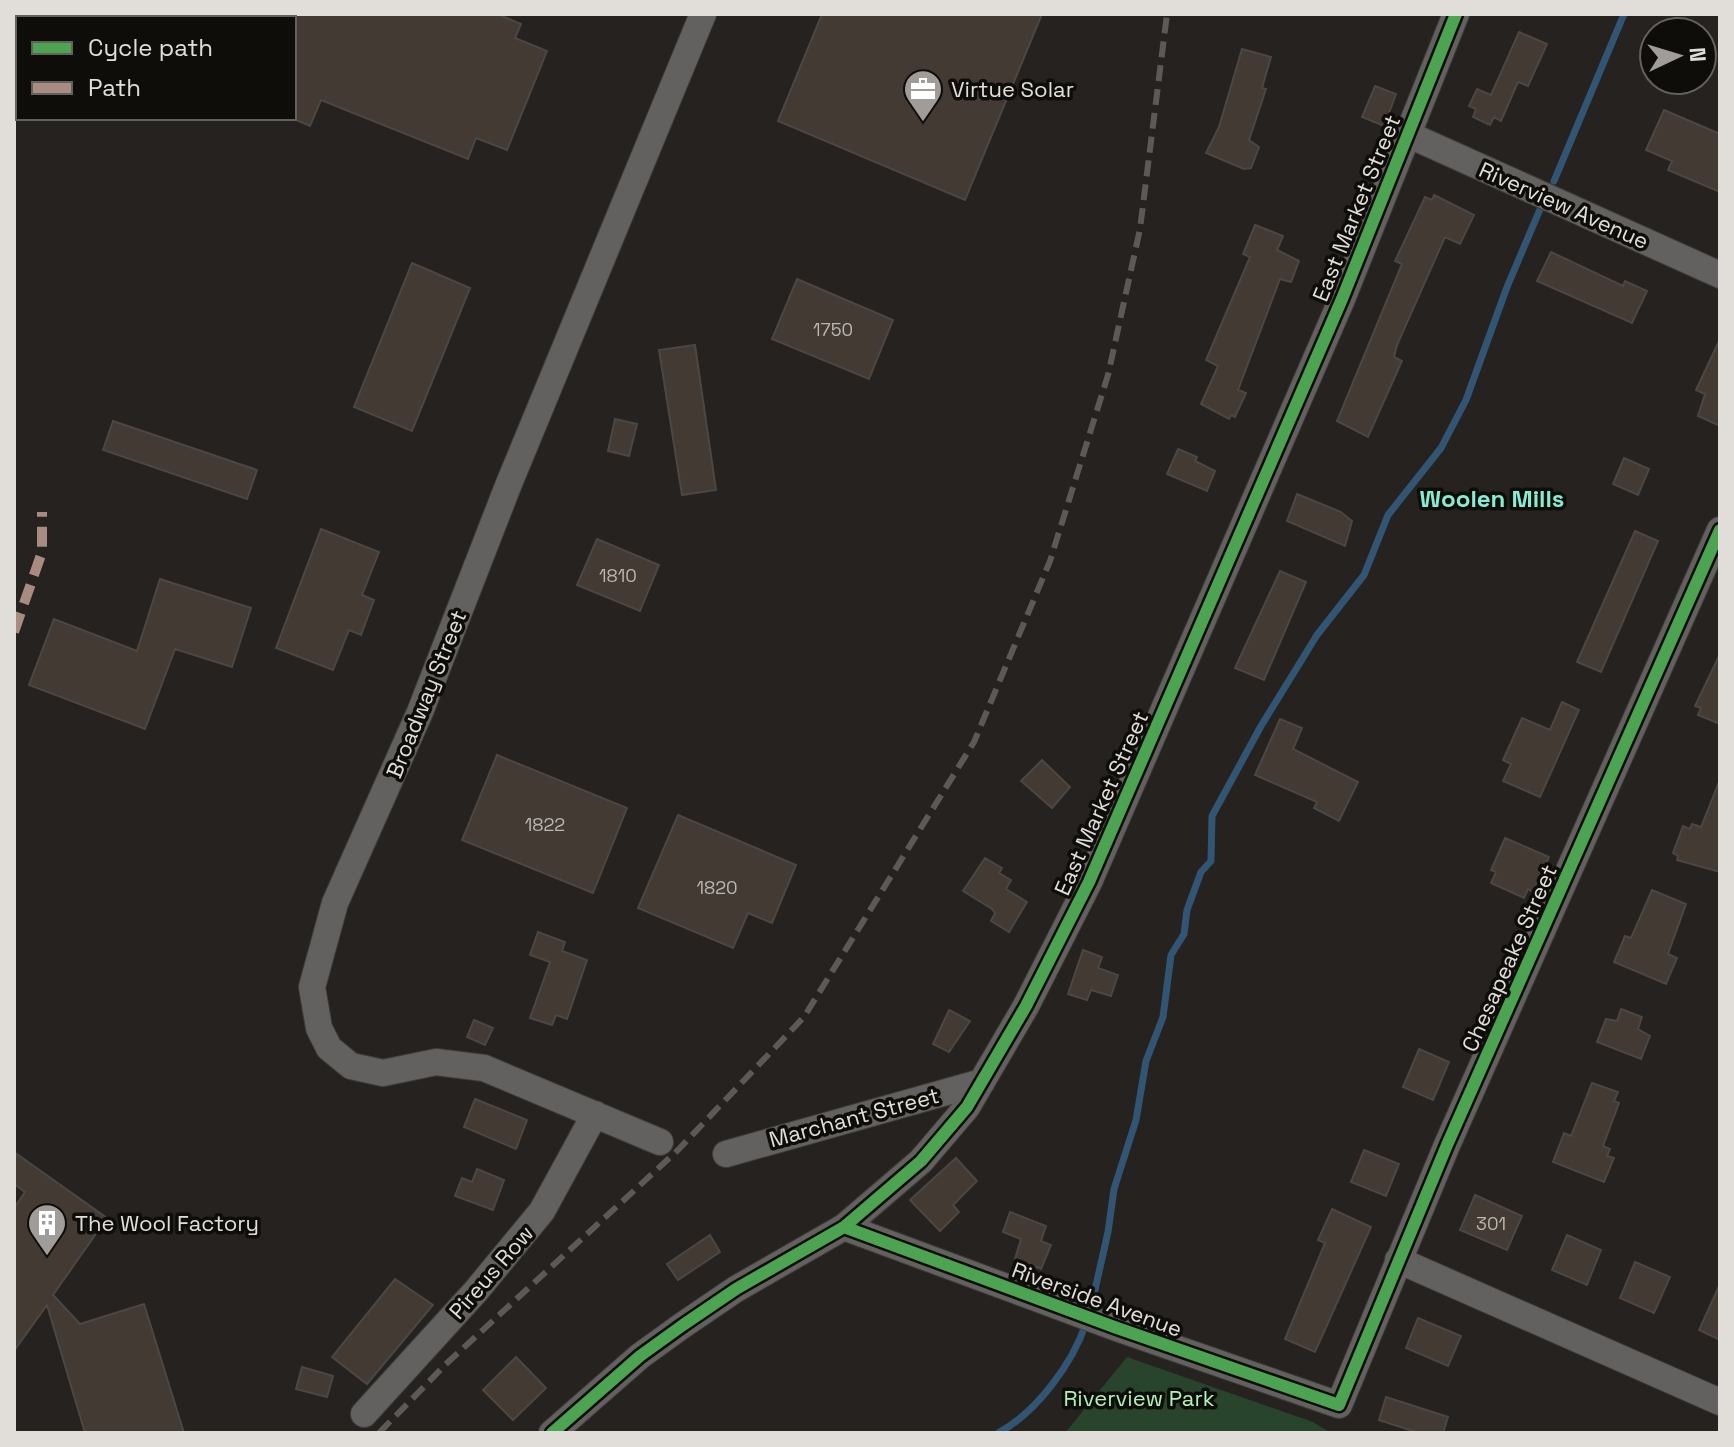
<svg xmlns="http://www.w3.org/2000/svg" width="1734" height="1447" font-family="'Space Grotesk',sans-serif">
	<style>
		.green { fill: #29442d }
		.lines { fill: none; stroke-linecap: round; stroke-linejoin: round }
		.stream { stroke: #325573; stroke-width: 7 }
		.building { fill: #433a34; stroke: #4a4745; stroke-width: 2 }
		.street-casing { stroke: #403e3b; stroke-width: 28 }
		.street { stroke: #63615f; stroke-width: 26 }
		.rail { stroke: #5c5956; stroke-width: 6; stroke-dasharray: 16 8; stroke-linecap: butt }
		.quiet { stroke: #a88b81; stroke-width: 10; stroke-dasharray: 20 10; stroke-linecap: butt }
		.cycleway-casing { stroke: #0f0d0a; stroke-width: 17 }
		.cycleway { stroke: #4ca352; stroke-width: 12 }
		.labels { text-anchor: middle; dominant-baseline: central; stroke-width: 7; stroke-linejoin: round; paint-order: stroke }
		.number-label { font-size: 18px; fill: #bab5b0 }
		.poi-label { font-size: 22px; fill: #e1deda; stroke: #0f0d0a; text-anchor: start }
		.street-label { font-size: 22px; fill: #e1deda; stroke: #0f0d0a }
		.park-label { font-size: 22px; fill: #b0f1b9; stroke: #0f0d0a }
		.neighbourhood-label { font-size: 24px; font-weight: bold; fill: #89ebd2; stroke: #0f0d0a }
	</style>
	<rect width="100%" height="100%" fill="#25221f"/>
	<path class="green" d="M 1127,1357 L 1313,1422 L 1331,1433 L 1065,1433 Z"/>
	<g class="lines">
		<path class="stream" d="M 1554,181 L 1624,14
			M 1090,1312 L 1108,1232 L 1114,1189 L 1136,1120 L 1146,1061 L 1163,1017 L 1171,955 L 1184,934 L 1187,910 L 1201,872 L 1211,861 L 1212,816 L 1261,726 L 1317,635 L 1364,575 L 1388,515 L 1441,448 L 1466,400 L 1507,287 L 1541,207
			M 998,1433 C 1036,1413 1073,1363 1086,1323"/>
	</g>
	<path class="building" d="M 294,14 L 497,14 L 521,24 L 515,38 L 547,51 L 507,150 L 476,138 L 468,159 L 321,100 L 310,126 L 294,119 Z
		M 822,14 L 1042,14 L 965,200 L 778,121 Z
		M 1519,32 L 1547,44 L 1528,86 L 1518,82 L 1501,121 L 1494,117 L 1490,125 L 1473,117 L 1476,109 L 1469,106 L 1477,89 L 1491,95 Z
		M 1242,49 L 1271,57 L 1262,88 L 1266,89 L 1249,140 L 1259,147 L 1251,168 L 1244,169 L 1206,153 L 1219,127 Z
		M 1375,86 L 1396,94 L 1384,126 L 1362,117 Z
		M 1664,110 L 1720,134 L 1720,192 L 1668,170 L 1672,161 L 1646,150 Z
		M 1434,195 L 1474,215 L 1460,244 L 1445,237 L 1397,345 L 1394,357 L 1402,361 L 1368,437 L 1337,421 L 1402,264 L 1395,261 L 1425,197 L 1432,200 Z
		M 1255,225 L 1283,236 L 1277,250 L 1299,261 L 1291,282 L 1280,279 L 1238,390 L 1246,393 L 1235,417 L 1231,415 L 1229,419 L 1201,404 L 1218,366 L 1206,360 L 1250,257 L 1243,254 Z
		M 1551,252 L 1623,286 L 1625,281 L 1647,291 L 1632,323 L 1537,281 Z
		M 412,263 L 470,288 L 412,431 L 354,407 Z
		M 797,279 L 893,320 L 869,379 L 772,339 Z
		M 1720,339 L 1720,426 L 1698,416 L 1705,394 L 1696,390 Z
		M 695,345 L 716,490 L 682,495 L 659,350 Z
		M 615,419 L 637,424 L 629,456 L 608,451 Z
		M 113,421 L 257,470 L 247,499 L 103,450 Z
		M 1178,449 L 1197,457 L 1195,461 L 1215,471 L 1207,491 L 1167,474 Z
		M 1624,458 L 1649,469 L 1638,495 L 1613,484 Z
		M 1297,494 L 1341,512 L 1352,521 L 1345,546 L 1287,521 Z
		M 321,529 L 379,552 L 362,595 L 374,600 L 361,635 L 349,630 L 333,670 L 276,648 Z
		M 1635,531 L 1658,541 L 1601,672 L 1577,662 Z
		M 597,539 L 659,565 L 640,611 L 577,585 Z
		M 1280,571 L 1306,582 L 1264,680 L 1235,668 Z
		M 160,579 L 251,608 L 232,667 L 175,649 L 145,729 L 29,685 L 54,619 L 137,651 Z
		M 1720,654 L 1720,724 L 1698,715 L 1701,708 L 1695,706 Z
		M 1562,702 L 1579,710 L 1540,797 L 1503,781 L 1511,764 L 1503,760 L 1522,718 L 1550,730 Z
		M 1280,719 L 1302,728 L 1293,749 L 1358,782 L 1339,821 L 1314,808 L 1317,802 L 1255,775 Z
		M 497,755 L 627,808 L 593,893 L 462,840 Z
		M 1042,760 L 1070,787 L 1052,808 L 1021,781 Z
		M 1719,782 L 1720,782 L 1720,872 L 1677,860 L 1678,856 L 1673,853 L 1683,826 L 1690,829 L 1692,824 L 1701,827 Z
		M 678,815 L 796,865 L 772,923 L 748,913 L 733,948 L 638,908 Z
		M 1505,838 L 1549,857 L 1533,892 L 1528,889 L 1524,898 L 1491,883 L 1496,872 L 1491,870 Z
		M 985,858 L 1002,868 L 999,873 L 1011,880 L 1006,889 L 1027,902 L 1009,932 L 991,921 L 995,913 L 992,909 L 963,891 Z
		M 1652,890 L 1686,904 L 1668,954 L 1677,958 L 1666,984 L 1614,962 L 1625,936 L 1631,938 Z
		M 538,932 L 565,942 L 562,951 L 587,960 L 567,1019 L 556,1015 L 552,1025 L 530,1018 L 550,962 L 530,955 Z
		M 1083,950 L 1102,957 L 1098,968 L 1118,975 L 1111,996 L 1091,990 L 1087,1000 L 1068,994 Z
		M 1621,1009 L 1642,1017 L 1638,1029 L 1650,1036 L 1641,1059 L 1597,1042 L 1606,1019 L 1617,1021 Z
		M 949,1010 L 970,1021 L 949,1052 L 933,1044 Z
		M 474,1020 L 493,1028 L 485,1045 L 467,1037 Z
		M 1419,1049 L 1449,1062 L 1433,1100 L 1403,1087 Z
		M 1592,1083 L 1618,1092 L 1614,1101 L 1619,1103 L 1603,1146 L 1610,1149 L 1607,1156 L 1614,1158 L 1604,1182 L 1553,1162 L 1564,1133 L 1571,1136 Z
		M 475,1099 L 527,1120 L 516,1149 L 464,1127 Z
		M 1364,1150 L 1399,1164 L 1386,1196 L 1351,1182 Z
		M 14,1152 L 107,1218 L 53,1295 L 80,1324 L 144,1304 L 184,1433 L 85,1433 L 47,1305 L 14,1351 L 14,1208 L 25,1192 L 14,1184 Z
		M 956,1158 L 977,1181 L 953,1205 L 959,1212 L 940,1231 L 910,1200 Z
		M 477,1169 L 504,1180 L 493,1210 L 455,1196 L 462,1178 L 472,1182 Z
		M 1475,1195 L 1522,1216 L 1507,1250 L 1460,1230 Z
		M 1332,1209 L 1371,1227 L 1315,1352 L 1285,1339 L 1325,1243 L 1318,1240 Z
		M 1010,1212 L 1046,1226 L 1041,1241 L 1051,1245 L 1041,1269 L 1015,1259 L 1021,1239 L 1003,1232 Z
		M 710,1235 L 720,1252 L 678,1280 L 667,1264 Z
		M 1567,1235 L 1601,1250 L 1587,1285 L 1552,1270 Z
		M 1635,1262 L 1670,1277 L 1654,1313 L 1620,1298 Z
		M 395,1279 L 433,1305 L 367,1384 L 332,1357 Z
		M 1720,1284 L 1720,1340 L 1699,1330 Z
		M 1418,1318 L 1461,1336 L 1448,1366 L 1406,1348 Z
		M 516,1357 L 546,1388 L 513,1420 L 483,1390 Z
		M 302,1367 L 333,1376 L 327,1397 L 296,1389 Z
		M 1386,1397 L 1448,1417 L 1443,1433 L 1419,1433 L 1379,1420 Z"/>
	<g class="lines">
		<defs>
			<path id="street" d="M 1407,134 L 1720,275
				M 660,1142 L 484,1068 L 436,1062 L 383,1073 L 351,1066 L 329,1048 L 319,1028 L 312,987 L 335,903 L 420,712 L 508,486 L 703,14
				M 726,1154 L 982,1082
				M 844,1227 L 1117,1328 L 1339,1405 L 1447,1145 L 1720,530
				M 1398,1260 L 1720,1402
				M 364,1414 L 476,1291 L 542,1211 L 595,1114
				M 552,1433 L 640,1356 L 683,1325 L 736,1289 L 844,1227 L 921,1161 L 967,1107 L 1026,1006 L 1089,882 L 1342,299 L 1456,14"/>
		</defs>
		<use href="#street" class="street-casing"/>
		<use href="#street" class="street"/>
		<path class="rail" d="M 379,1433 L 446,1364 L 677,1151 L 804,1017 L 974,742 L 1050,561 L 1108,375 L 1140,229 L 1167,14"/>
		<path class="quiet" d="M 14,632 L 42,552 L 42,512"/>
		<defs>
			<path id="cycleway" d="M 844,1227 L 1117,1328 L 1339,1405 L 1447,1145 L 1720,530
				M 552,1433 L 640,1356 L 683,1325 L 736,1289 L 844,1227 L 921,1161 L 967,1107 L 1026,1006 L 1089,882 L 1342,299 L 1456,14"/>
		</defs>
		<use href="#cycleway" class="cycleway-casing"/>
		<use href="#cycleway" class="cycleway"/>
	</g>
	<defs>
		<symbol id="office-pin" viewBox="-11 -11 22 30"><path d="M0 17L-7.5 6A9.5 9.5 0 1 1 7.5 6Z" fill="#9f9c99" stroke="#0f0d0a"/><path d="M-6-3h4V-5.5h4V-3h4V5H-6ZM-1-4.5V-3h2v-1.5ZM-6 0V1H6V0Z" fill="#fff"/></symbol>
		<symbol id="building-pin" viewBox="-11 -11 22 30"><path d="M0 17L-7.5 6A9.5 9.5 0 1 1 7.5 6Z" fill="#9f9c99" stroke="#0f0d0a"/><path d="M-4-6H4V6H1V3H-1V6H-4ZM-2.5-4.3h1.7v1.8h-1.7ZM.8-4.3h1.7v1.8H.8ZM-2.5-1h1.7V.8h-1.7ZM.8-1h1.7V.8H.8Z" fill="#fff"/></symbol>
	</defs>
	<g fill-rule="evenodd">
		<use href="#office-pin" x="901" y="67" width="44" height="60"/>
		<use href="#building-pin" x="25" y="1201" width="44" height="60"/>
	</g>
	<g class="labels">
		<g class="number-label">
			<text x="833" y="329">1750</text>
			<text x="618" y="575">1810</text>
			<text x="545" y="824">1822</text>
			<text x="717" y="887">1820</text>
			<text x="1491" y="1223">301</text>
		</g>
		<g class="poi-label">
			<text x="951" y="89">Virtue Solar</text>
			<text x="75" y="1223">The Wool Factory</text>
		</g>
		<g class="street-label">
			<text transform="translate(1564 205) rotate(24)">Riverview Avenue</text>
			<text transform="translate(1356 208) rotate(-68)">East Market Street</text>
			<text transform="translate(426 694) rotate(-68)">Broadway Street</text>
			<text transform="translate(1101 803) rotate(-66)">East Market Street</text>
			<text transform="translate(1509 958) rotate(-66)">Chesapeake Street</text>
			<text transform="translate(854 1117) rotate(-15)">Marchant Street</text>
			<text transform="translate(491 1272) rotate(-49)">Pireus Row</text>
			<text transform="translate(1097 1299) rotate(20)">Riverside Avenue</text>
		</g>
		<g class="park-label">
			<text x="1139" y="1398">Riverview Park</text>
		</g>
		<g class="neighbourhood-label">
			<text x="1492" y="498">Woolen Mills</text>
		</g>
	</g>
	<rect width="1734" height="1447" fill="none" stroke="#e1deda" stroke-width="32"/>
	<rect x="16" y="16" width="280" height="104" fill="#0f0d0a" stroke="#63615d" stroke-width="2"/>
	<rect x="32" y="42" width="40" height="12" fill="#4ca352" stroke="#63615d" stroke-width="2"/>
	<text x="88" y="56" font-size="24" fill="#e1deda">Cycle path</text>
	<rect x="32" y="82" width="40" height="12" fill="#a88b81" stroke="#63615d" stroke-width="2"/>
	<text x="88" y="96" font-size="24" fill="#e1deda">Path</text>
	<g transform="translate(1678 56) rotate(86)"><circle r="38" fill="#0f0d0a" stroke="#63615d" stroke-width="2"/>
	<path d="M0-6L14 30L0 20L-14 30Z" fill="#9f9c99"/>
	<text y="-12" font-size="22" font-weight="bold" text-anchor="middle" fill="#e1deda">N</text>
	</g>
</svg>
